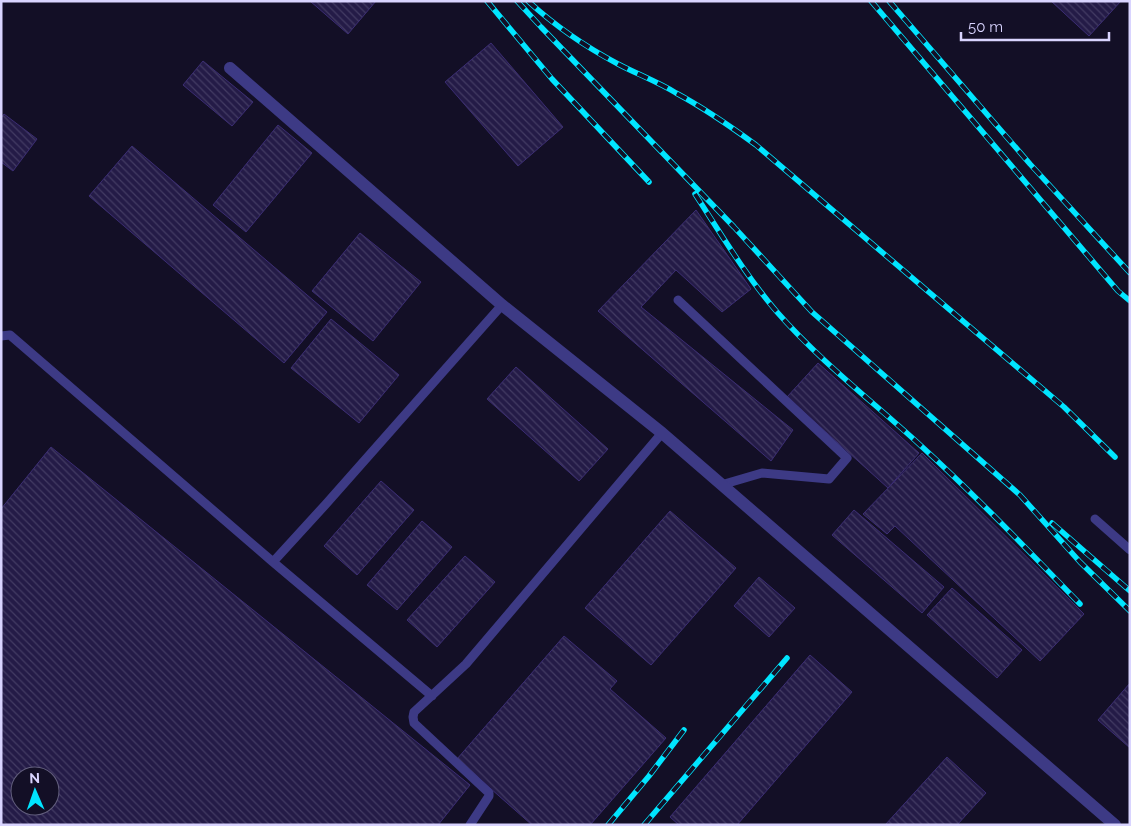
<svg xmlns="http://www.w3.org/2000/svg" width="1131" height="826" font-family="Raleway,sans-serif">
	<style>
		.building { fill: url(#building-back-hatch); stroke: #3b2d73; fill-rule: evenodd }
		.lines { fill: none; stroke-linecap: round; stroke-linejoin: round }
		.service { stroke: #3d3a85; stroke-width: 9 }
		.minor { stroke: #3d3a85; stroke-width: 12 }
		.rail-casing { stroke: #00e5ff; stroke-width: 5.5 }
		.rail { stroke: #130f26; stroke-width: 4; stroke-dasharray: 11; stroke-linecap: butt }
	</style>
	<defs>
		<pattern id="building-back-hatch" width="6" height="6" patternUnits="userSpaceOnUse" patternTransform="scale(1.25)"><rect width="6" height="6" fill="#241b47"/><path d="M-1 5l2 2M0 0l6 6M5-1l2 2" fill="none" stroke="#433b63"/></pattern>
	</defs>
	<rect width="100%" height="100%" fill="#130f26"/>
	<path class="building" d="M 310,1 L 376,1 L 348,34 Z
		M 1051,1 L 1121,1 L 1089,36 Z
		M 491,43 L 563,127 L 518,166 L 445,82 Z
		M 203,61 L 253,102 L 232,126 L 183,85 Z
		M 4,114 L 37,139 L 13,171 L 1,162 L 1,118 Z
		M 278,125 L 312,153 L 246,232 L 213,205 Z
		M 132,146 L 327,312 L 284,363 L 89,196 Z
		M 696,210 L 751,289 L 722,312 L 676,270 L 641,307 L 793,430 L 771,461 L 598,311 Z
		M 360,233 L 421,282 L 373,341 L 312,291 Z
		M 331,319 L 399,375 L 359,423 L 291,368 Z
		M 818,363 L 919,453 L 888,488 L 787,397 Z
		M 516,367 L 608,449 L 579,481 L 487,399 Z
		M 51,447 L 470,785 L 438,825 L 1,825 L 1,509 ZM 20,776 L 50,776 L 50,806 L 20,806 Z
		M 922,453 L 1084,614 L 1040,661 L 895,526 L 887,534 L 863,514 Z
		M 381,481 L 414,510 L 357,575 L 324,546 Z
		M 854,510 L 944,587 L 922,613 L 832,535 Z
		M 670,511 L 736,568 L 651,665 L 585,608 Z
		M 422,521 L 452,547 L 397,610 L 367,585 Z
		M 465,556 L 495,582 L 437,647 L 407,620 Z
		M 759,577 L 795,608 L 769,637 L 734,606 Z
		M 952,588 L 1022,650 L 997,678 L 927,615 Z
		M 564,636 L 617,681 L 610,689 L 666,738 L 590,825 L 532,825 L 457,759 Z
		M 810,655 L 852,692 L 737,825 L 679,825 L 670,817 Z
		M 1130,683 L 1130,748 L 1098,720 Z
		M 947,757 L 986,793 L 957,825 L 885,825 Z"/>
	<g class="lines">
		<path class="service" d="M 678,300 L 847,458 L 829,479 L 762,473 L 721,485
			M 1,336 L 10,335 L 273,562 L 326,504 L 502,305
			M 1095,519 L 1130,550
			M 273,562 L 432,696
			M 470,825 L 489,796 L 489,793 L 414,723 L 413,717 L 414,712 L 466,664 L 662,433"/>
		<path class="minor" d="M 230,68 L 502,305 L 662,433 L 1115,825"/>
		<defs>
			<path id="rail" d="M 487,1 L 552,79 L 649,182
				M 517,1 L 541,27 L 734,227 L 812,312 L 1020,495 L 1080,562 L 1130,611
				M 528,1 C 555,26 586,47 618,64 C 637,74 658,82 676,93 C 704,108 730,126 756,145 L 1064,407 L 1115,457
				M 871,1 L 1118,291 L 1130,301
				M 889,1 L 1030,164 L 1130,273
				M 695,194 C 721,234 746,276 777,312 C 820,361 872,401 919,444 C 975,495 1028,550 1080,604
				M 1052,523 L 1130,591
				M 608,825 L 649,776 L 684,730
				M 644,825 L 787,658"/>
		</defs>
		<use href="#rail" class="rail-casing"/>
		<use href="#rail" class="rail"/>
	</g>
	<rect width="1131" height="826" fill="none" stroke="#d9d4ff" stroke-width="5"/>
	<g transform="translate(35 791) rotate(358)"><circle r="24" fill="#130f26" stroke="#625e7d"/>
	<path d="M0-4L9 19L0 12L-9 19Z" fill="#00e5ff"/>
	<text y="-8" font-size="14" font-weight="bold" text-anchor="middle" fill="#d9d4ff">N</text>
	</g>
	<path d="M961 32v8h148v-8" fill="none" stroke="#d9d4ff" stroke-width="2.5"/>
	<text x="968" y="32" font-size="15" fill="#d9d4ff" stroke="#130f26" stroke-width="4" paint-order="stroke">50 m</text>
</svg>
